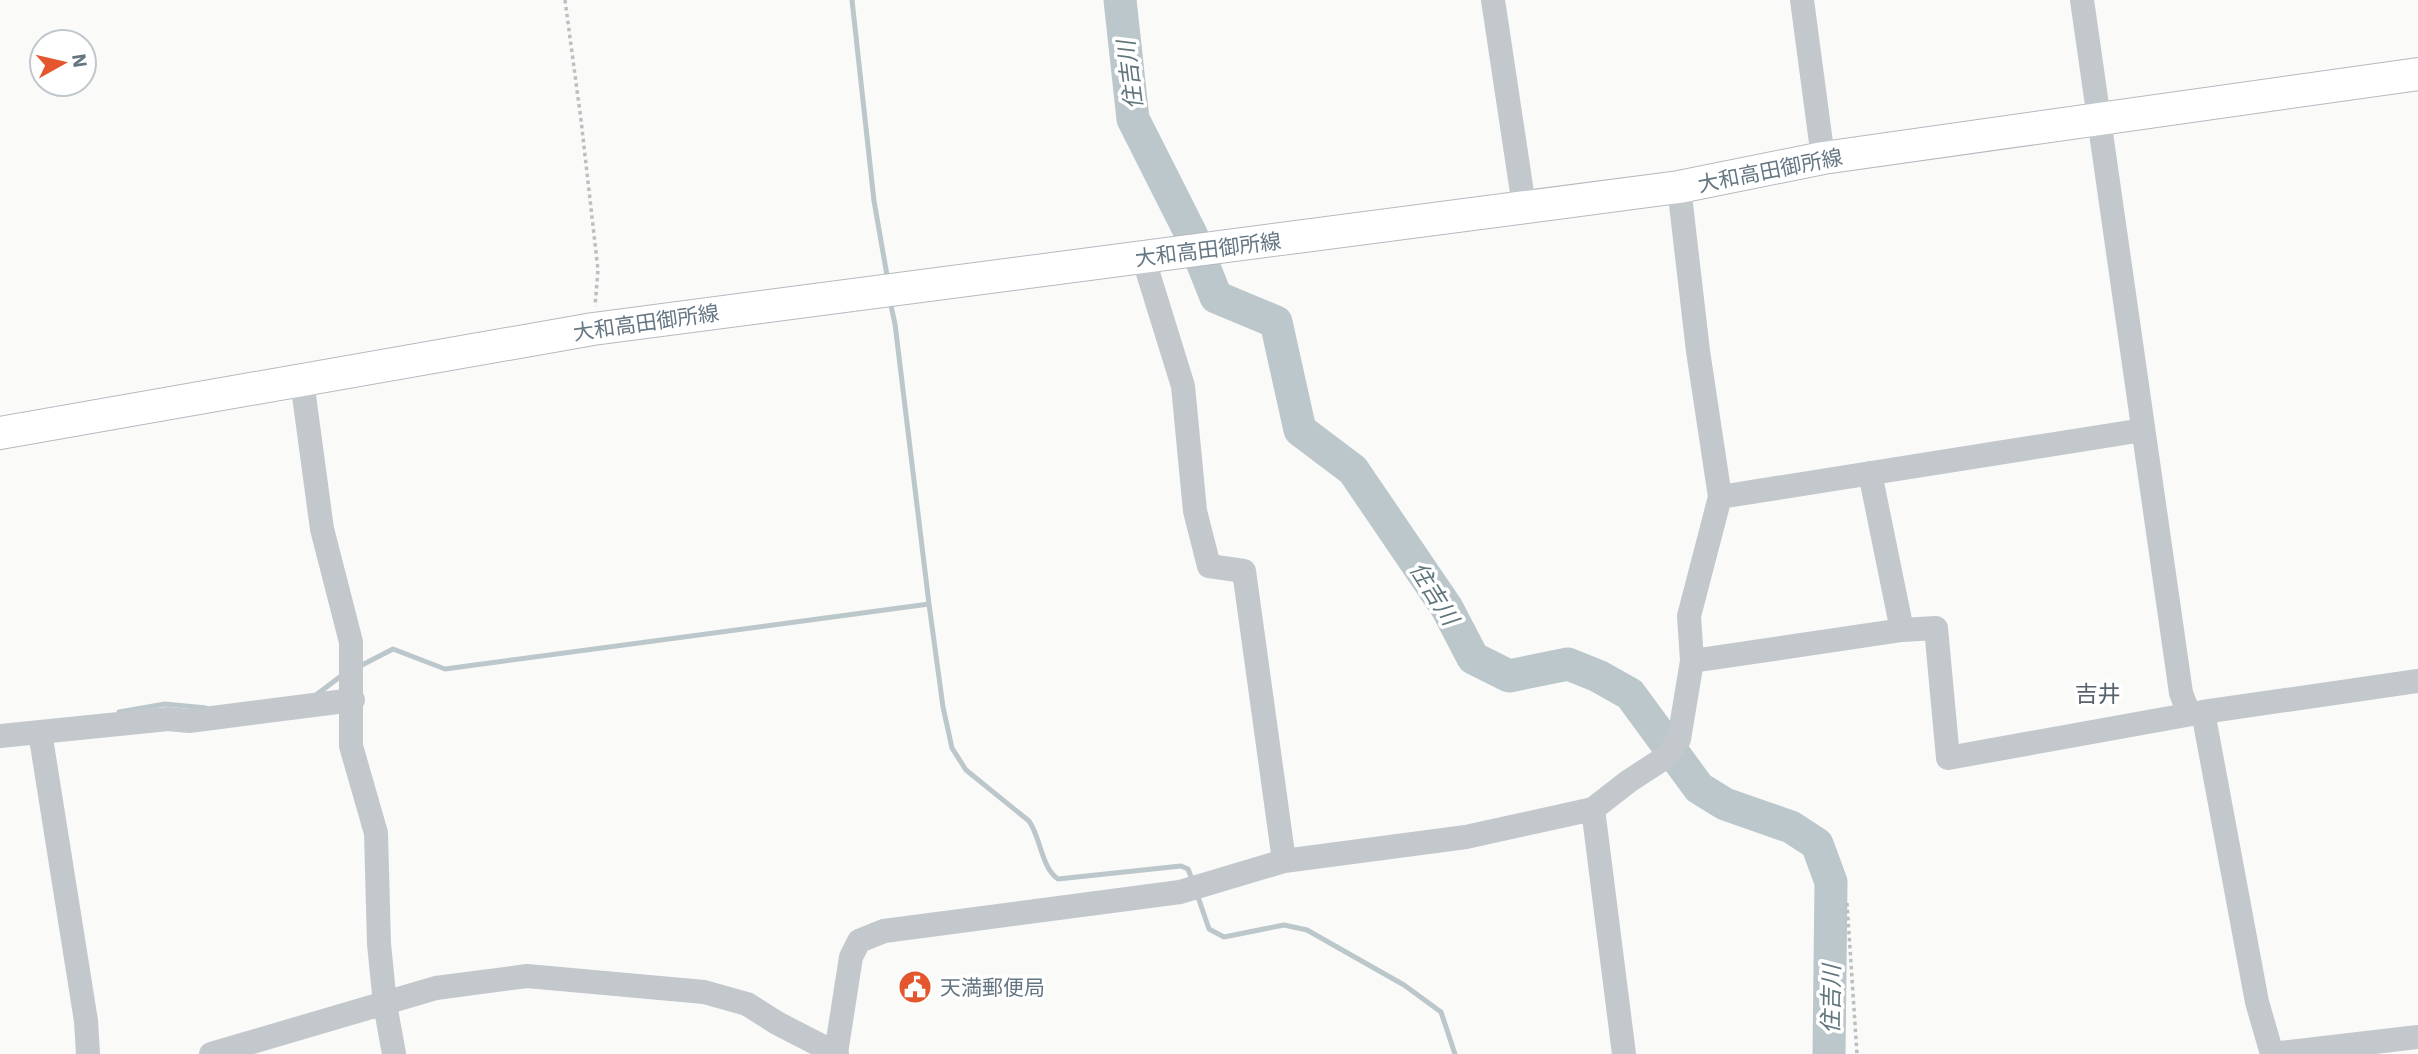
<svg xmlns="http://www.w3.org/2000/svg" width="2418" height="1054" font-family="'IBM Plex Sans','Noto Sans JP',sans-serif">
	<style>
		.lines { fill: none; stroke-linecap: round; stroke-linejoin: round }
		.stream { stroke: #bbc7cb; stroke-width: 5 }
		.river { stroke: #bbc7cb; stroke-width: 33 }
		.major-casing { stroke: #b5babe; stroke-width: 34 }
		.path { stroke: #bbbfc2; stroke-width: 3.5; stroke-dasharray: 3.5 3.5; stroke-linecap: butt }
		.minor { stroke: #c3c8cc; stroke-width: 24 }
		.major { stroke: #fff; stroke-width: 32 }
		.labels { text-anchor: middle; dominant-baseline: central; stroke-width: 7; stroke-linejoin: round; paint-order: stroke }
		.street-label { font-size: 21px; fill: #657683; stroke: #fff }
		.poi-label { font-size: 21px; fill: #657683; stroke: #fff; text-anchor: start }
		.water-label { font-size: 23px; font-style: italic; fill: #60757c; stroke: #fff }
		.neighbourhood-label { font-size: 23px; fill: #57646e; stroke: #fff }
	</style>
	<rect width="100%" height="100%" fill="#fafaf8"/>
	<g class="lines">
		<path class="stream" d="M 852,0 L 874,201 L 888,281
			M 890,301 L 895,324 L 929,604 L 943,707 L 952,748 L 966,770 L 1029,821 C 1041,838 1041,867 1058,879 L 1181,866 L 1188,869 L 1193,882
			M 360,666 L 393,649 L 445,669 L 929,604
			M 316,695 L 345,673
			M 119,712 L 165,704 L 206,708
			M 1197,894 L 1209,929 L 1224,937 L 1284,925 L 1307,930 L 1404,985 L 1441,1012 L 1455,1054"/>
		<path class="river" d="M 1120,0 L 1133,119 L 1191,234 L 1216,297 L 1276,322 L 1300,430 L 1353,470 L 1447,608 L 1473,658 L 1509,676 L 1568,664 L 1598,676 L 1630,694 L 1699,788 L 1725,804 L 1791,827 L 1817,844 L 1831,882 L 1829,1054"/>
		<defs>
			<path id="major" d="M 0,433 L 593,329 L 1679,187 L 1823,158 L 2418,74"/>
		</defs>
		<use href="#major" class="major-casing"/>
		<path class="path" d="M 565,0 L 581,120 L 598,270 L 595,306
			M 1847,903 L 1857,1054"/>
		<path class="minor" d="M 1493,0 L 1524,206
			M 1802,0 L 1823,158
			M 2082,0 L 2181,693 L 2189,714
			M 1143,257 L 1183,386 L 1195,511 L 1209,566 L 1244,571 L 1284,861
			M 302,381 L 322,529 L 351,642 L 351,746 L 376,833 L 379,944 L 385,1004 L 394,1054
			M 1870,473 L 1902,630
			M 1720,497 L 2143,430
			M 1692,661 L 1902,630 L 1936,628 L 1948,758 L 2203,712 L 2418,681
			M 2203,712 L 2257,1002 L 2272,1054
			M 40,732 L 86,1021 L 88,1054
			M 0,736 L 168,719 L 189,721 L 353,700
			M 1593,809 L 1624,1054
			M 836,1053 L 851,957 L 859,941 L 884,931 L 1180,892 L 1284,861 L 1466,837 L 1593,809 L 1629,781 L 1666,757 L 1679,739 L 1692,661 L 1689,616 L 1720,497 L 1698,351 L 1679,187
			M 211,1054 L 436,988 L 527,976 L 704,992 L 747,1004 L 777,1023 L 837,1054
			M 2272,1054 L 2418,1037"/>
		<use href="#major" class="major"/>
	</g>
	<defs>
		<symbol id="civic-disc" viewBox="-11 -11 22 22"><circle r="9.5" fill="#e4572e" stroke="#fff"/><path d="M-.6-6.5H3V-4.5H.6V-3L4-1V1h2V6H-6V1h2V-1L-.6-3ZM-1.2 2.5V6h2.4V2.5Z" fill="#fff"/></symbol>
	</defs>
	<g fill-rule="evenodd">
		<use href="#civic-disc" x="896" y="968" width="38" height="38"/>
	</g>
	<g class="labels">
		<g class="street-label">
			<text transform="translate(1770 170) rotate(-11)">大和高田御所線</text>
			<text transform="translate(1208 249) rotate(-7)">大和高田御所線</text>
			<text transform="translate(646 322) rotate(-8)">大和高田御所線</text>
		</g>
		<g class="poi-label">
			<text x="940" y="987">天満郵便局</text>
		</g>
		<g class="water-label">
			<text transform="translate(1129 75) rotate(-97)">住吉川</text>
			<text transform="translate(1435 593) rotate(58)">住吉川</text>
			<text transform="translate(1830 999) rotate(-89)">住吉川</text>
		</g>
		<g class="neighbourhood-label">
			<text x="2098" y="693">吉井</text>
		</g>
	</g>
	<g transform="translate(63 63) rotate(82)"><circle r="33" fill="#ffffff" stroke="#c1c8cd" stroke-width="2"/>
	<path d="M0-5L12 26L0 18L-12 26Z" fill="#e4572e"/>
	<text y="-10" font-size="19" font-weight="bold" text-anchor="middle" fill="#657683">N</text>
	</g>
</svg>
